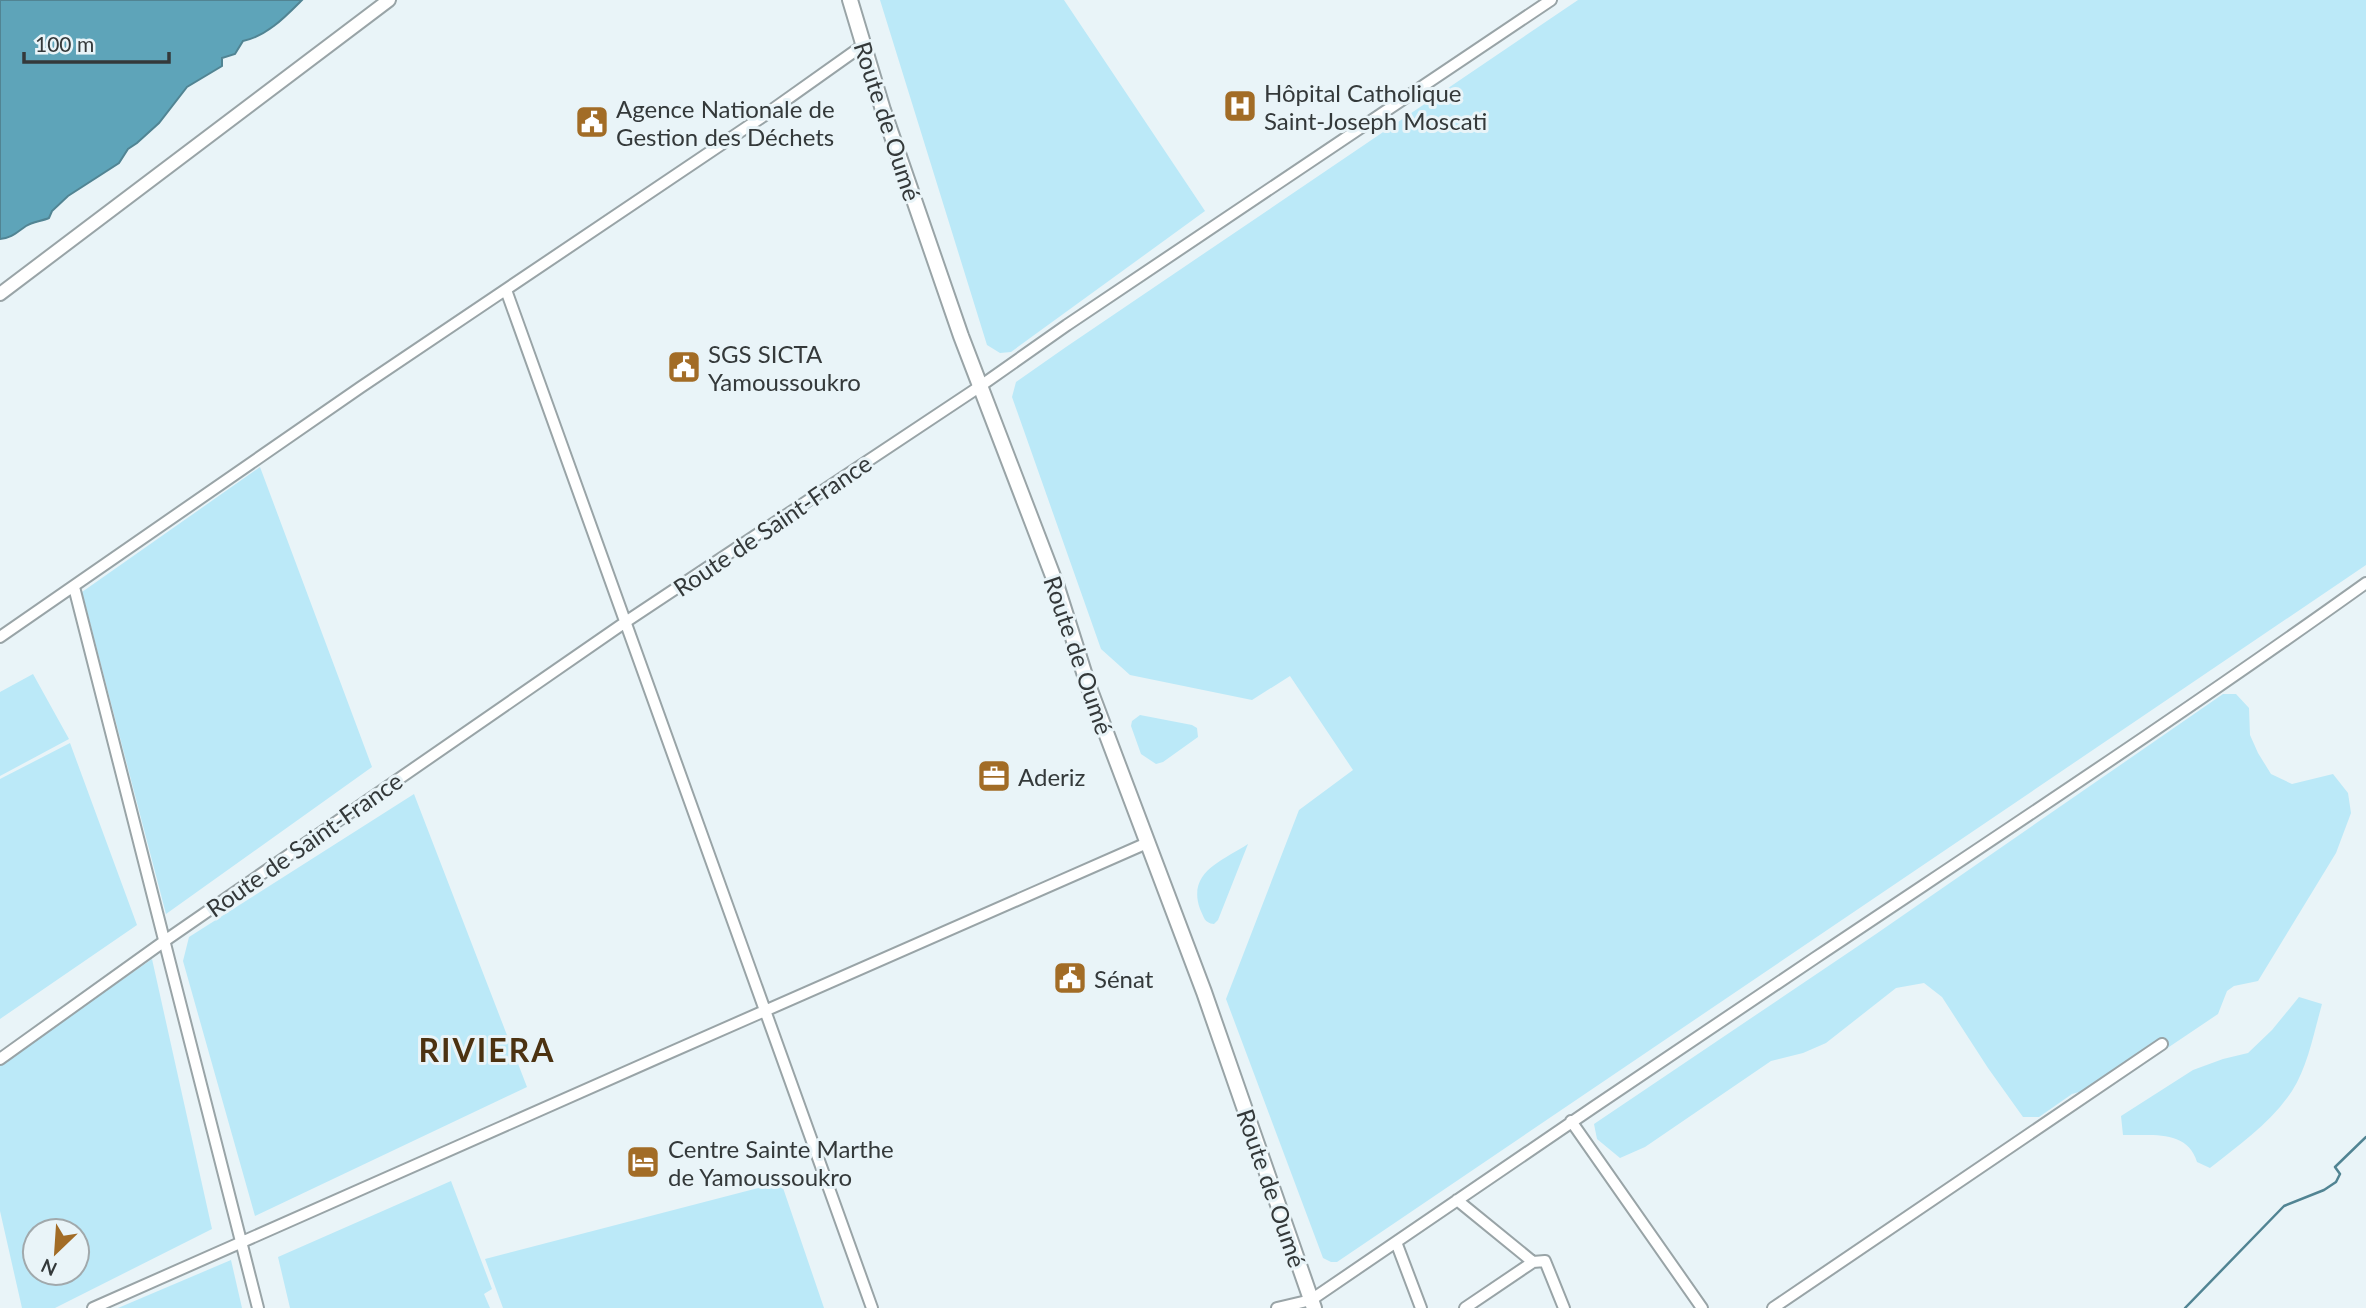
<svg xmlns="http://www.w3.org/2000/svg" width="2366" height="1308" font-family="Lato,sans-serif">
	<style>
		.green { fill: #bbe9f8; fill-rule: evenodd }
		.water { fill: #5ea4b9; stroke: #518493; stroke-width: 2 }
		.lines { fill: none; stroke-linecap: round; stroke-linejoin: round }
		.stream { stroke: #518493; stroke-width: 2.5 }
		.minor-casing { stroke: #99a4a7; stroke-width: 14 }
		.tertiary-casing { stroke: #99a4a7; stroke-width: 16 }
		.secondary-casing { stroke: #99a4a7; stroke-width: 18 }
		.minor { stroke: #fff; stroke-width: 10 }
		.tertiary { stroke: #fff; stroke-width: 12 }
		.secondary { stroke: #fff; stroke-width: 14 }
		.labels { text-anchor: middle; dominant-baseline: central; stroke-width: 6; stroke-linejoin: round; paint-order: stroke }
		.poi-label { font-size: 24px; fill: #34393a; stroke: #e9f4f8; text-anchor: start }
		.street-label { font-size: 24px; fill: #34393a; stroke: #e9f4f8 }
		.district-label { font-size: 32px; font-weight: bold; letter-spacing: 2px; fill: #4c3211; stroke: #e9f4f8 }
	</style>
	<rect width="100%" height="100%" fill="#e9f4f8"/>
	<path class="green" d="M 880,0 L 1064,0 L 1205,211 L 1011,352 L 1000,353 L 987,345 Z
		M 1578,0 L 2366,0 L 2366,565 L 1337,1262 L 1331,1262 L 1323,1258 L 1226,999 L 1299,810 L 1353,770 L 1290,676 L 1252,700 L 1130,675 L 1101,649 L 1012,397 L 1016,382 L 1066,347 Z
		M 260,467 L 372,767 L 166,914 L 82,592 Z
		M 33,674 L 69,739 L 0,776 L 0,692 Z
		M 2223,694 L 2236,694 L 2249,708 L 2250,735 L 2258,753 L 2271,774 L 2292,784 L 2333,774 L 2348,793 L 2351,813 L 2336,853 L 2258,981 L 2234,986 L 2227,991 L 2218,1014 L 2120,1080 L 2072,1094 L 2039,1117 L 2023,1117 L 1988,1068 L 1942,997 L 1924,983 L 1896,988 L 1826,1043 L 1803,1053 L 1771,1061 L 1645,1147 L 1620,1158 L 1597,1139 L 1594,1124 L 1876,934 Z
		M 1140,715 L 1192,725 L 1197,728 L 1198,737 L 1163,762 L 1156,764 L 1141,754 L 1131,726 L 1132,721 Z
		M 70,743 L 137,925 L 0,1019 L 0,779 Z
		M 414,794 L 527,1087 L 255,1216 L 183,961 L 189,937 Z
		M 1248,844 L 1218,920 L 1214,924 C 1204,923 1204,917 1200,909 C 1187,872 1222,861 1248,844 Z
		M 152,959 L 212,1229 L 55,1308 L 22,1308 L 0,1211 L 0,1064 ZM 35,1231 L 77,1231 L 77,1273 L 35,1273 Z
		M 2299,997 L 2322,1004 C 2314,1032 2308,1066 2292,1091 C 2271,1123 2239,1145 2210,1168 L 2197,1162 C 2187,1129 2151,1136 2123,1135 L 2121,1116 L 2193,1070 L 2223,1059 L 2248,1053 L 2272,1030 Z
		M 451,1181 L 492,1289 L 484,1294 L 490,1308 L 290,1308 L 278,1257 Z
		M 781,1182 L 824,1308 L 503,1308 L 485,1259 Z
		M 231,1260 L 242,1308 L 118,1308 Z"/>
	<path class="water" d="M 0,0 L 302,0 C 285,17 267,36 243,41 L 235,54 L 222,58 L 222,66 L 187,87 L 159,123 L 137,143 L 128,149 L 119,163 L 68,196 L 52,211 L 49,218 C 42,221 32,222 26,226 C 17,232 12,238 0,239 Z"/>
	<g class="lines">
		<path class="stream" d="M 2185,1308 L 2284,1206 L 2324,1190 L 2336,1182 L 2340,1174 L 2335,1167 L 2366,1137"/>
		<defs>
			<path id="minor" d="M 506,290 L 872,1308
				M 74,587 L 258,1308
				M 0,637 L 361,387 L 762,117 L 862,46
				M 0,1059 L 166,940 L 627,621 L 979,387 L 1067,325 L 1551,0
				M 1571,1121 L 1702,1308
				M 1457,1200 L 1533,1262
				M 1396,1242 L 1421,1308
				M 93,1308 C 444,1153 795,996 1147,843
				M 1277,1308 L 1311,1300 C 1479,1185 1646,1071 1815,958 C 2000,834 2186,712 2366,583
				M 1465,1308 L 1533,1262 L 1545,1261 L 1564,1308
				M 1773,1308 L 2162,1044"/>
			<path id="tertiary" d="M 0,294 L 389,0"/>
			<path id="secondary" d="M 850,0 L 883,110 L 961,336 L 1056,584 L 1088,685 L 1204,992 L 1314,1308"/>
		</defs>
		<use href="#minor" class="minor-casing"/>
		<use href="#tertiary" class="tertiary-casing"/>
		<use href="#secondary" class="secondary-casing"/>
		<use href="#minor" class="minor"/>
		<use href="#tertiary" class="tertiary"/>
		<use href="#secondary" class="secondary"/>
	</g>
	<defs>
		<symbol id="hospital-square" viewBox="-11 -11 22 22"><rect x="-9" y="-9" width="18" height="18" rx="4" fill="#a26c26" stroke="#e9f4f8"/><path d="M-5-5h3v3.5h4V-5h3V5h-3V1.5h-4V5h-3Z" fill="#fff"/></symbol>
		<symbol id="civic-square" viewBox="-11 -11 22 22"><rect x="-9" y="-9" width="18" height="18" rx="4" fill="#a26c26" stroke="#e9f4f8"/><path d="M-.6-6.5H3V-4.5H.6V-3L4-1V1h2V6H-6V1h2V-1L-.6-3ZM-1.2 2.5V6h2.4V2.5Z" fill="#fff"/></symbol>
		<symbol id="office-square" viewBox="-11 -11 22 22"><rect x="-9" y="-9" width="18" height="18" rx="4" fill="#a26c26" stroke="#e9f4f8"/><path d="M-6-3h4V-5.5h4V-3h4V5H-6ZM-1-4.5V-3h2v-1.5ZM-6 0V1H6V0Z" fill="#fff"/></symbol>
		<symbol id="hotel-square" viewBox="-11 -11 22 22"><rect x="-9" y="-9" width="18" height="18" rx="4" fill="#a26c26" stroke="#e9f4f8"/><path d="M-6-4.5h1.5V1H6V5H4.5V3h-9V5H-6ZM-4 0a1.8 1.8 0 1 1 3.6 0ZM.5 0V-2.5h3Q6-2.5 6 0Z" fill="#fff"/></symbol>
	</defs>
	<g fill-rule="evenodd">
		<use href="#hospital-square" x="1221" y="87" width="38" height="38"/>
		<use href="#civic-square" x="573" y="103" width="38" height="38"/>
		<use href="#civic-square" x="665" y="348" width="38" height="38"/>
		<use href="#office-square" x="975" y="757" width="38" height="38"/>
		<use href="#civic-square" x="1051" y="959" width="38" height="38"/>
		<use href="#hotel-square" x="624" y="1143" width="38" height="38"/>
	</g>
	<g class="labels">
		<g class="poi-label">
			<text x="1264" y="92">Hôpital Catholique<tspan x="1264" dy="28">Saint-Joseph Moscati</tspan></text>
			<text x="616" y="108">Agence Nationale de<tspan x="616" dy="28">Gestion des Déchets</tspan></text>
			<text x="708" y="353">SGS SICTA<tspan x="708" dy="28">Yamoussoukro</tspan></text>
			<text x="1018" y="776">Aderiz</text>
			<text x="1094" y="978">Sénat</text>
			<text x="668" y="1148">Centre Sainte Marthe<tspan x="668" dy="28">de Yamoussoukro</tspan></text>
		</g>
		<g class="street-label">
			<text transform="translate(888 121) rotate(72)">Route de Oumé</text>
			<text transform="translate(772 525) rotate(-34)">Route de Saint-France</text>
			<text transform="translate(1079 655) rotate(71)">Route de Oumé</text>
			<text transform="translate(304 844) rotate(-35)">Route de Saint-France</text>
			<text transform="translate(1272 1188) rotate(71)">Route de Oumé</text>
		</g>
		<g class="district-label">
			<text x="487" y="1049">RIVIERA</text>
		</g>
	</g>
	<g transform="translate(56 1252) rotate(205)"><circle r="33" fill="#e9f4f8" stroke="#a1a9ac" stroke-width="2"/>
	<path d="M0-5L12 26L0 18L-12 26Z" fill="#a26c26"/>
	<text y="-10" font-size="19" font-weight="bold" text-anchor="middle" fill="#34393a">N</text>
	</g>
	<path d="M24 52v10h145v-10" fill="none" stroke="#34393a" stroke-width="3.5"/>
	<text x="35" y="52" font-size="21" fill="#34393a" stroke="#e9f4f8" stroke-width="5" paint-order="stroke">100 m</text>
</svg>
